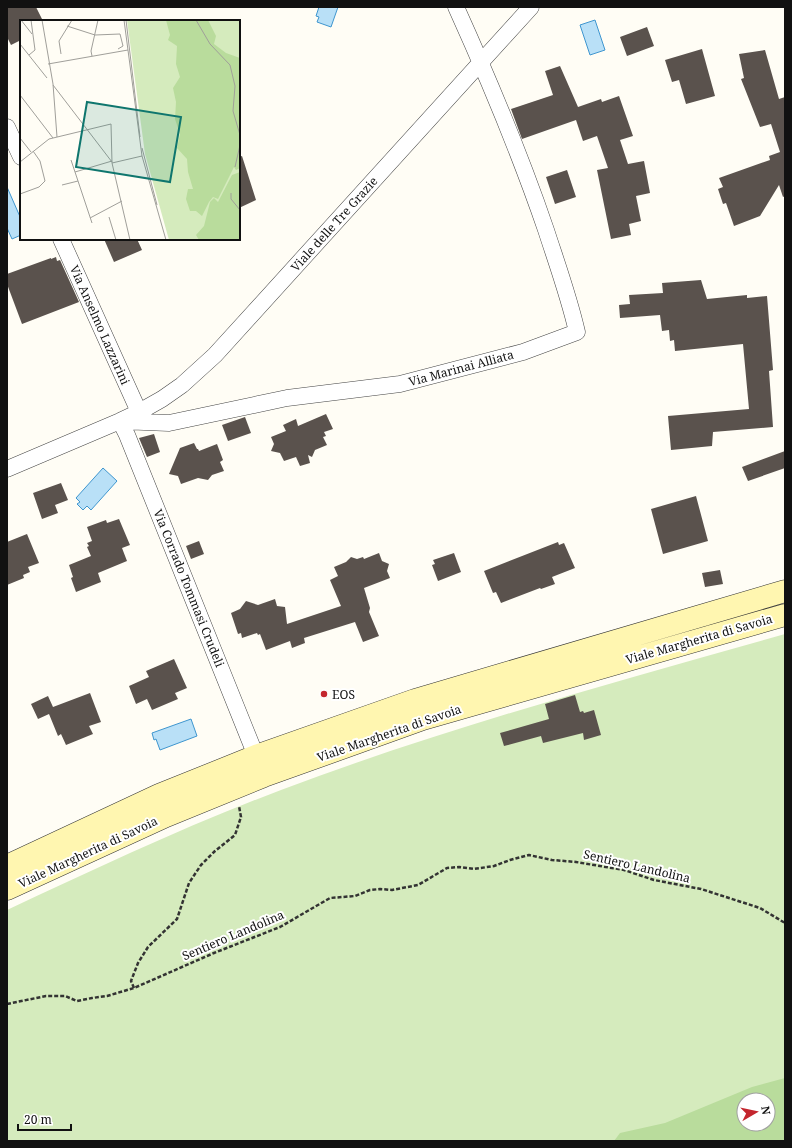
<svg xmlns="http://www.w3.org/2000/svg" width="792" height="1148" font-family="'Noto Serif',serif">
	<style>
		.green { fill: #d5ebbd; fill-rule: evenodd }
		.forest { fill: #b9dc9c; fill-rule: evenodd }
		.water { fill: #b9e0f7; stroke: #3f96cf }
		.building { fill: #5a524d }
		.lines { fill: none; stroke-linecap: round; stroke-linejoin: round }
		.street-casing { stroke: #444; stroke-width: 17 }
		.secondary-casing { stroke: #333; stroke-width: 23 }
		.path { stroke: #333; stroke-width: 2.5; stroke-dasharray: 4 2; stroke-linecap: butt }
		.street { stroke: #fff; stroke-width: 16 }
		.secondary { stroke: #fff6b0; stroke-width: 22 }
		.poi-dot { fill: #c4262e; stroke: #fff; stroke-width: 1.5 }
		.labels { text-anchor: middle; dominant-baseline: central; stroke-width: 4; stroke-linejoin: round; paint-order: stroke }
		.street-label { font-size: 12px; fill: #111; stroke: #fff }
		.poi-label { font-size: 12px; fill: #111; stroke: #fff; text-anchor: start }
		.inset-road { fill: none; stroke: #a09f9a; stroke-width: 1 }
		.view { fill: #0f766e; fill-opacity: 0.15; stroke: #0f766e; stroke-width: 2 }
		.inset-edge { fill: none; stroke: #111; stroke-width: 2 }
	</style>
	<rect width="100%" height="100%" fill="#fffdf5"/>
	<path class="green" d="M 785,634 L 785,1141 L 7,1141 L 7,910 C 97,868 188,825 281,790 C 445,728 616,682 785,634 ZM 744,1100 L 768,1100 L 768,1124 L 744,1124 Z"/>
	<path class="forest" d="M 785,1078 L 785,1141 L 614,1141 L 620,1133 L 665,1123 L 752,1087 ZM 744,1100 L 768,1100 L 768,1124 L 744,1124 Z"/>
	<path class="water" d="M 319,7 L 338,7 L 331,27 L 317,22 L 319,17 L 316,16 Z
		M 595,20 L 605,50 L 590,55 L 580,25 Z
		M 7,187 L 21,219 L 21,235 L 12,239 L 7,228 Z
		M 103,468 L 117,481 L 91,510 L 87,506 L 83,510 L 77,504 L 80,502 L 76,498 Z
		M 191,719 L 197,736 L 160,750 L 156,739 L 154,740 L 152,733 Z"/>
	<path class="building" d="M 7,7 L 36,7 L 43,21 L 21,21 L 21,40 L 11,45 L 7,37 Z
		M 647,27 L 654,46 L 627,56 L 620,37 Z
		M 702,49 L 715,96 L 686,104 L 679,80 L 672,82 L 665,60 Z
		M 765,50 L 779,99 L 785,97 L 785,196 L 783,197 L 779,185 L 760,216 L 734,226 L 726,203 L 723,204 L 718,189 L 723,187 L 719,178 L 770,160 L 769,156 L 780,152 L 771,124 L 760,127 L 741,79 L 744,78 L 739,54 Z
		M 560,66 L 578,107 L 601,99 L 602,102 L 619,96 L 633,136 L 620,140 L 628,164 L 644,161 L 650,193 L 636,196 L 641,221 L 629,224 L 631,235 L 611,239 L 597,170 L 608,168 L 597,136 L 583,141 L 576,120 L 522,139 L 511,109 L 553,95 L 545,71 Z
		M 242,156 L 256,200 L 239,208 L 239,157 Z
		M 567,170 L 576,197 L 555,204 L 546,177 Z
		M 104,239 L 137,239 L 142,250 L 114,262 Z
		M 56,257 L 57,261 L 60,260 L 79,302 L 22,324 L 7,284 L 7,274 L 51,258 L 51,259 Z
		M 701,280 L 707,299 L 747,295 L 747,298 L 767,296 L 773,370 L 769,371 L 773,427 L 713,432 L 712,446 L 671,450 L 668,416 L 749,409 L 743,344 L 675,351 L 674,340 L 670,341 L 669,330 L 662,331 L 660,315 L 620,318 L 619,305 L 630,304 L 629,295 L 663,293 L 662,283 Z
		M 326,414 L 333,429 L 324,432 L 326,436 L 323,437 L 327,445 L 315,450 L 312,457 L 308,455 L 310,463 L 300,466 L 296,457 L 284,461 L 280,453 L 271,451 L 274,444 L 271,437 L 286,431 L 283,425 L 296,419 L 298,426 Z
		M 245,417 L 251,433 L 228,441 L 222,425 Z
		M 154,434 L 160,452 L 147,457 L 139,438 Z
		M 194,443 L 197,449 L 198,449 L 199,451 L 217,444 L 223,460 L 220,462 L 224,471 L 212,475 L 208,480 L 198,478 L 181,484 L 178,476 L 169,474 L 180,448 Z
		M 785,451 L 785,468 L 748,481 L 742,467 Z
		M 61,483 L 68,500 L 55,505 L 58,513 L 42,519 L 33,493 Z
		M 696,496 L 708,541 L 663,554 L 651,509 Z
		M 119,519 L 130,545 L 122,548 L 127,561 L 98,573 L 101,582 L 76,592 L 71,578 L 73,577 L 69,565 L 91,556 L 87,547 L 89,546 L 87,543 L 92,541 L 87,527 L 106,520 L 107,523 Z
		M 27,534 L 39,563 L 28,567 L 30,572 L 23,575 L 24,578 L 7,585 L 7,542 Z
		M 199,541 L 204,554 L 191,559 L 186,546 Z
		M 558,542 L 559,545 L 564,543 L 575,568 L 552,577 L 555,584 L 541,589 L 540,588 L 501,603 L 496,592 L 493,593 L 484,571 Z
		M 379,553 L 382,561 L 389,564 L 387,571 L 390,578 L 364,588 L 370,608 L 369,612 L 379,636 L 363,642 L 355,622 L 304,638 L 305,643 L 292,648 L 290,641 L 266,650 L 260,634 L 258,635 L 257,633 L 242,638 L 241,633 L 238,634 L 231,613 L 240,609 L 246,601 L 258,605 L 275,599 L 277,606 L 285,607 L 287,624 L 341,606 L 330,580 L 338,576 L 334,567 L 346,562 L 351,557 L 357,559 L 363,557 L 364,559 Z
		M 454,553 L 461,572 L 438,581 L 432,565 L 435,564 L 433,560 Z
		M 720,570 L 723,584 L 705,587 L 702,573 Z
		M 174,659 L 187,688 L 175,693 L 178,699 L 152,710 L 147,699 L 136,704 L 129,686 L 149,677 L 146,671 Z
		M 90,693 L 101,722 L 89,726 L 93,734 L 66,745 L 61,734 L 58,736 L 49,714 L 38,719 L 31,704 L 48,696 L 53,707 Z
		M 575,695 L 580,712 L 583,711 L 584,713 L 594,710 L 601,735 L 584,740 L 583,733 L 543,743 L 541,736 L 504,746 L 500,733 L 549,719 L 545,704 Z"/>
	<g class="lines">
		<defs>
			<path id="street" d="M 7,127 L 21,157
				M 61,239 L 139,412
				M 120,421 L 169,423 L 287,398 L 400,384 L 523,352 L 577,332 C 569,297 557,264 546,230 C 520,154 489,80 456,7
				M 120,421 L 127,435 L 256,756
				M 7,469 L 120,421 L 139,412 L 162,399 L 182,385 L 215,355 L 531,7"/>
			<path id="secondary" d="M 7,866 L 159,795 L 256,756 L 415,700 L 785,591
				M 7,889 L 166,816 L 264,776 L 423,719 L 785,615"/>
		</defs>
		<use href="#street" class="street-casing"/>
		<use href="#secondary" class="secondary-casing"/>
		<path class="path" d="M 134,988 L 131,981 L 138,963 L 148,947 L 177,919 L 189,883 L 201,865 L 215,851 L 235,835 L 241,817 L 239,806
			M 7,1004 L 46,996 L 65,996 L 77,1001 L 92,998 L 107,996 L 134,988 L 214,953 L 280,927 L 330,898 L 355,896 L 370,890 L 380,889 L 392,890 L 418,885 L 447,868 L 459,867 L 474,869 L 494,866 L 510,860 L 529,855 L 552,860 L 576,862 L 624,870 L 654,880 L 701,889 L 760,908 L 785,923"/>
		<use href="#street" class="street"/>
		<use href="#secondary" class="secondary"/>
	</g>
	<circle class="poi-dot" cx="324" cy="694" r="4"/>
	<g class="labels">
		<g class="street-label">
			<text transform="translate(334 224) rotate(-48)">Viale delle Tre Grazie</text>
			<text transform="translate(100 325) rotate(66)">Via Anselmo Lazzarini</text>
			<text transform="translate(461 368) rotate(-15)">Via Marinai Alliata</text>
			<text transform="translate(189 588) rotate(68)">Via Corrado Tommasi Crudeli</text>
			<text transform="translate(699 639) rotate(-16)">Viale Margherita di Savoia</text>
			<text transform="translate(389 733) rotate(-19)">Viale Margherita di Savoia</text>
			<text transform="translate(88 852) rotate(-25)">Viale Margherita di Savoia</text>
			<text transform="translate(637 866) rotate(13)">Sentiero Landolina</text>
			<text transform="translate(233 935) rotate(-23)">Sentiero Landolina</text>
		</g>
		<g class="poi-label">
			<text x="332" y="694">EOS</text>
		</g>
	</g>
	<g transform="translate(20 20)">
		<rect width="220" height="220" fill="#fffdf5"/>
		<path d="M 107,0 L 220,0 L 220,220 L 149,220 L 125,134 Z" fill="#d5ebbd"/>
		<path d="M 146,0 L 188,0 L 196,16 L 194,24 L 206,33 L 220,38 L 220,148 L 216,150 L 214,147 L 198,179 L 193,177 L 189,182 L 182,196 L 176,191 L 170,191 L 166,179 L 168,169 L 173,169 L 168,152 L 167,139 L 157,128 L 160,114 L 155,99 L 156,82 L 153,68 L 160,57 L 156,44 L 157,26 L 148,20 L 150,15 ZM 220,152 L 220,220 L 179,220 L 176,215 L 184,206 L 190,182 L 194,178 L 198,182 L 212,155 Z" fill="#b9dc9c"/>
		<path class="inset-road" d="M 1,0 L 12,14M 22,0 L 33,64 L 37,117M 104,0 L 122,136 L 146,220M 106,0 L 120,117M 176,0 L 190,24 L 210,45 L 215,66 L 213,91 L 220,115M 47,6 L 75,15 L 100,14 L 103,26 L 98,29M 0,24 L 27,58M 41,34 L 39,21 L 52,0M 9,35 L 15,30 L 11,0M 72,36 L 71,31 L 78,0M 28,44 L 108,30M 33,65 L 92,142M 0,75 L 33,118M 0,118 L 11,132M 122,128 L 137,185M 51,140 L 72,203M 0,142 L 29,119 L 91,104 L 92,143 L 110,220M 92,143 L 122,136M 215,147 L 220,125M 55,152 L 92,141M 42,165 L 58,161M 211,173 L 211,179 L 220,190M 0,174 L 19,167 L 25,161 L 20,141 L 13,131M 0,191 L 0,210M 89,197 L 96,220M 70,198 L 102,181"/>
		<path class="view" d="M 67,82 L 161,97 L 150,162 L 56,147 Z"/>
		<rect width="220" height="220" class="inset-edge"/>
	</g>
	<rect width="792" height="1148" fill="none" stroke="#111111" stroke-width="16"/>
	<g transform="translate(756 1112) rotate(81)"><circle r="19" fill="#ffffff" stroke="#a0a0a0"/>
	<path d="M0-3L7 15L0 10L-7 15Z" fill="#c4262e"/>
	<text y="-6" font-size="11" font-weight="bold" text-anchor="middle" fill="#111111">N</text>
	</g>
	<path d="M18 1124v6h53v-6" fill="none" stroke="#111111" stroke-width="2"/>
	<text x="24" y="1124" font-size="12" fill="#111111" stroke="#ffffff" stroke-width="3" paint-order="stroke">20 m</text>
</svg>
